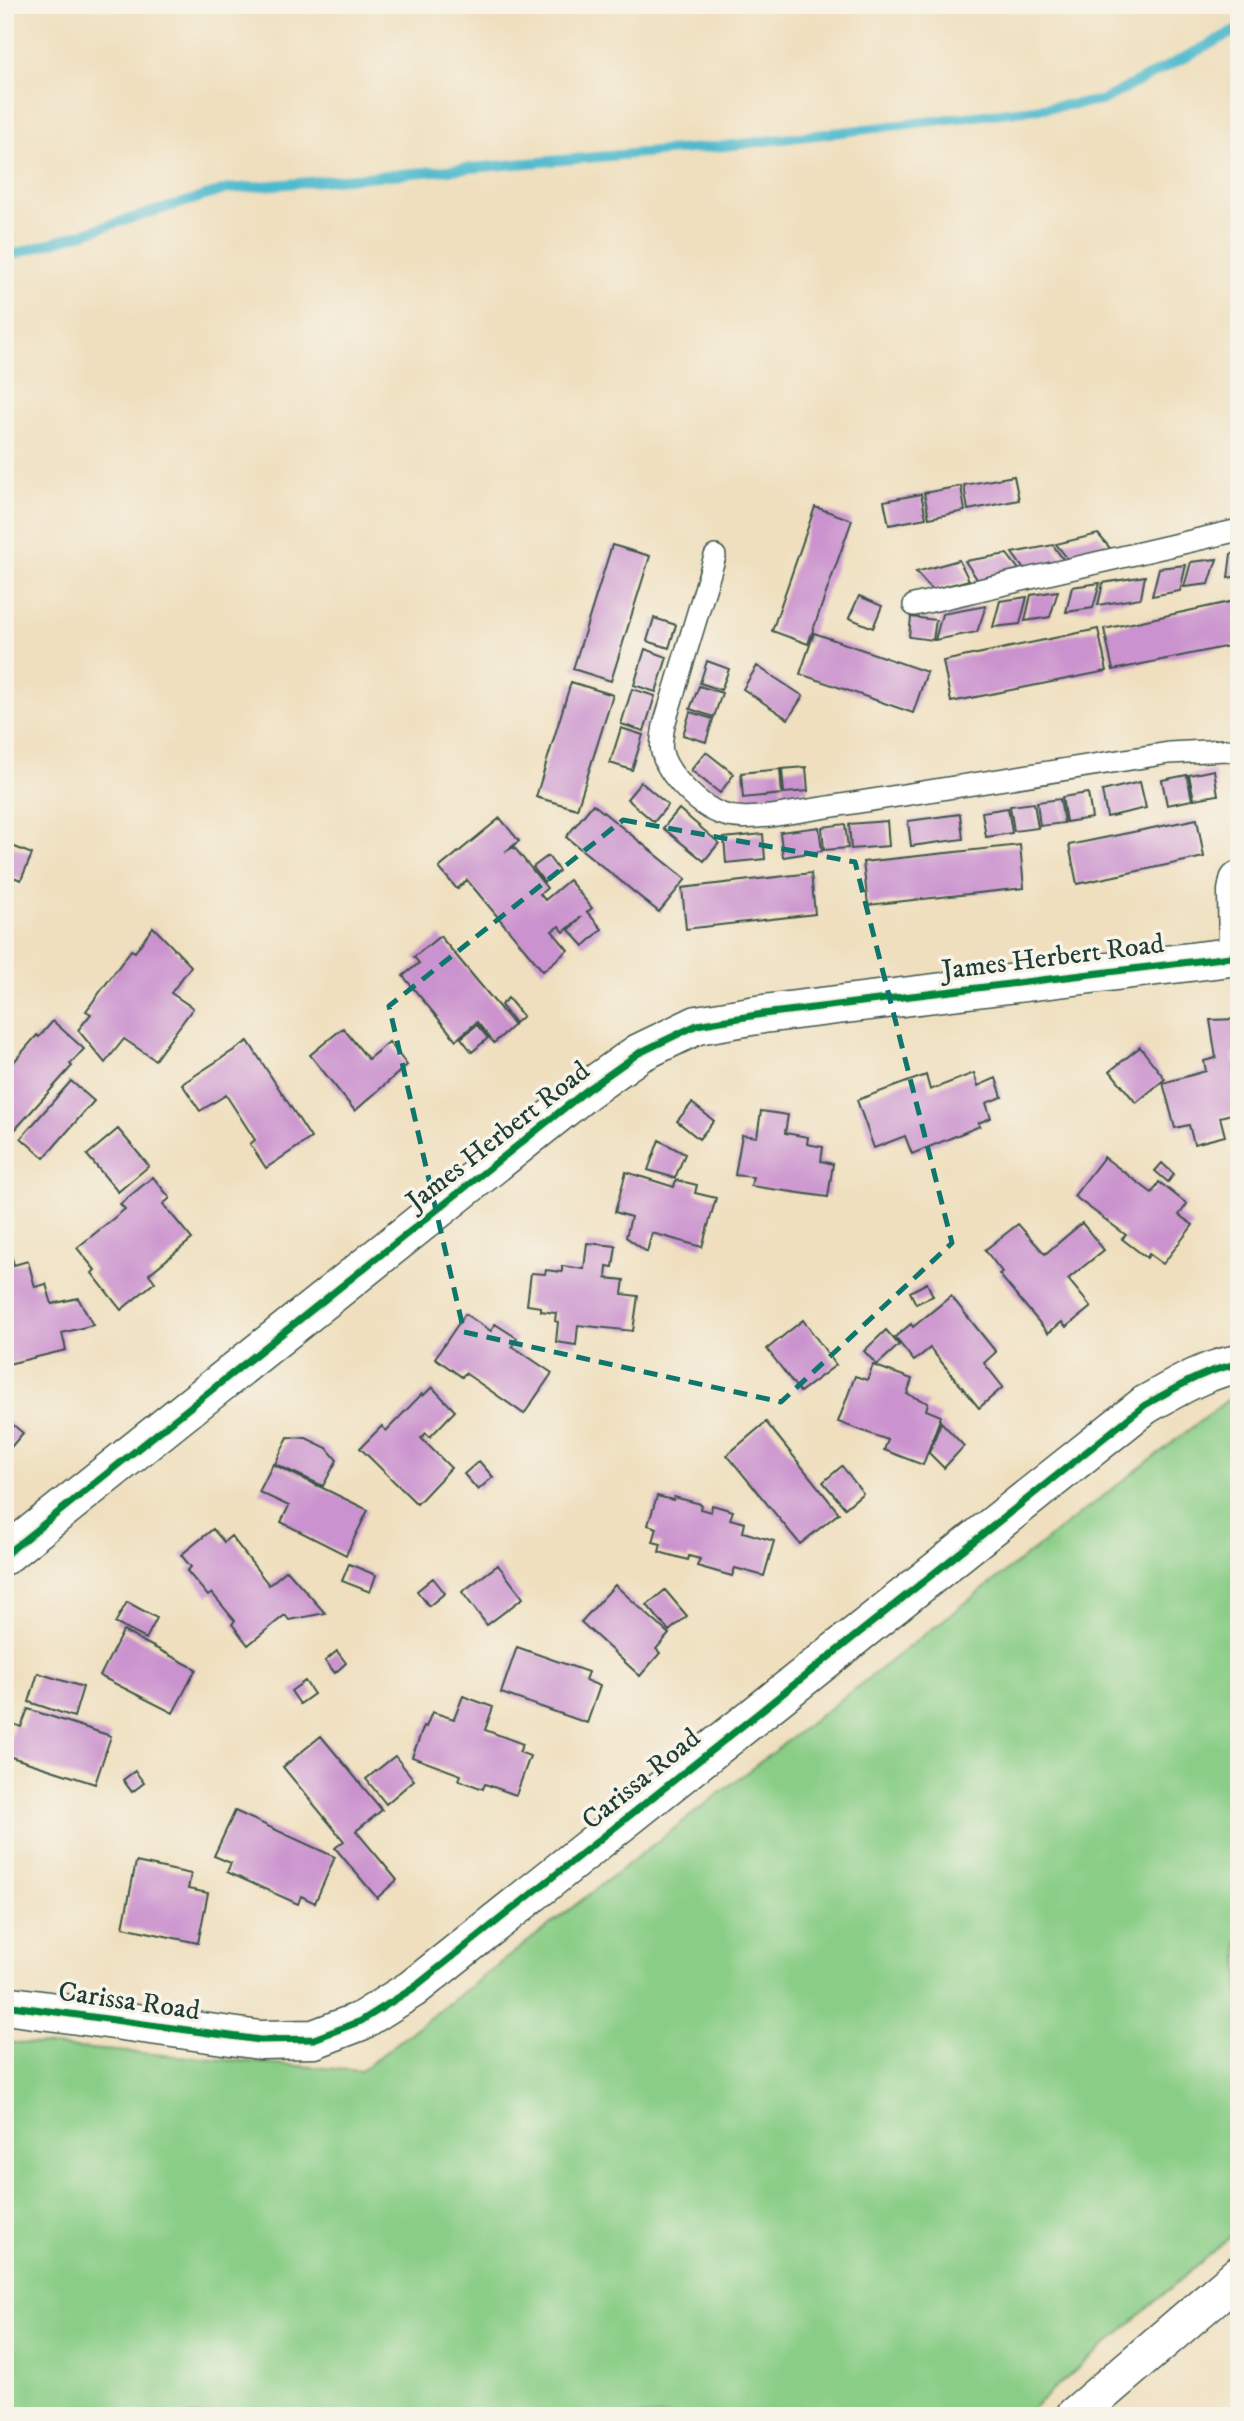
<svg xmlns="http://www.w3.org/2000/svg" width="1244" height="2421" font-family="'IM FELL DW Pica',serif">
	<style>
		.green { fill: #89cd86; stroke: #54855d; stroke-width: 2 }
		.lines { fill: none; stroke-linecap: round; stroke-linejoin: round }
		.stream { stroke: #50bacd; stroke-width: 10 }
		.building { fill: #ca92ce }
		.service-casing { stroke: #3e5549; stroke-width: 24 }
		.minor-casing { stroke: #3e5549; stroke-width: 41 }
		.service { stroke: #fff; stroke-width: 21 }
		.minor { stroke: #fff; stroke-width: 38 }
		.cycleway-casing { stroke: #f7f3e8; stroke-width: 11 }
		.cycleway { stroke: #00873e; stroke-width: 7 }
		.marked { fill: none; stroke: #0f766e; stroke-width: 5; stroke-dasharray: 14 9; stroke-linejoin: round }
		.labels { text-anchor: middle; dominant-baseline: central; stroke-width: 7; stroke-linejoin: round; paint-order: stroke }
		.street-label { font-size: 28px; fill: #1f3d34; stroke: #f7f3e8 }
	</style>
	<rect width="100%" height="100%" fill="#f7f3e8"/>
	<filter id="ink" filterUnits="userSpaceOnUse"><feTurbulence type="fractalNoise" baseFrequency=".0143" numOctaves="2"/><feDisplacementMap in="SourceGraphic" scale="14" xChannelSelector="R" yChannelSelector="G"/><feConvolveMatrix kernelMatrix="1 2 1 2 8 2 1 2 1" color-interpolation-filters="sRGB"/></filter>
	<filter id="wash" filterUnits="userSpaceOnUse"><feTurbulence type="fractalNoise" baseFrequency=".00686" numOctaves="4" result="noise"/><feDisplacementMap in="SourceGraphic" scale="28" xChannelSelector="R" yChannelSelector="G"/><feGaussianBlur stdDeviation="1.57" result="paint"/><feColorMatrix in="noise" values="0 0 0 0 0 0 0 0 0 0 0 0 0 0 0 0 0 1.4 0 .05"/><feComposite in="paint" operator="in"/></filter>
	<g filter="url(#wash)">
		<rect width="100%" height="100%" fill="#efdfbe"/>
		<path class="green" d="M 1239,1391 L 1239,2229 L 1023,2416 L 5,2416 L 5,2042 L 361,2071 Z"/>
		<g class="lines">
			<path class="stream" d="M 5,257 L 228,189 L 724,146 L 1101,101 L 1239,29"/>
		</g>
		<g id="blocks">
			<path class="building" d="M 1014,476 L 1019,500 L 968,510 L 964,485 Z
				M 961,486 L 965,511 L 929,518 L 924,493 Z
				M 921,494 L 926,518 L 889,525 L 884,501 Z
				M 815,507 L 852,520 L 808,644 L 772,631 Z
				M 1098,534 L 1115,554 L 1071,563 L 1056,544 Z
				M 612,545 L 650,556 L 611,681 L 573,669 Z
				M 1053,545 L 1065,562 L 1026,572 L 1012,553 Z
				M 1239,553 L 1239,576 L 1228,578 L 1231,554 Z
				M 1007,554 L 1020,571 L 979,582 L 965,561 Z
				M 1217,559 L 1209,584 L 1184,587 L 1191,562 Z
				M 959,560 L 969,580 L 932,590 L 916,572 Z
				M 1186,565 L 1180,591 L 1152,596 L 1159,568 Z
				M 1145,576 L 1141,598 L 1098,605 L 1103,583 Z
				M 1100,583 L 1093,608 L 1066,612 L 1072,587 Z
				M 1058,591 L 1050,617 L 1025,621 L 1031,595 Z
				M 859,596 L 882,606 L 873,628 L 849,618 Z
				M 1027,597 L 1020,624 L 993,627 L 1000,601 Z
				M 1239,600 L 1239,644 L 1113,670 L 1104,629 Z
				M 986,606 L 977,632 L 935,640 L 942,614 Z
				M 911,617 L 936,620 L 933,640 L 909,637 Z
				M 654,618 L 676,625 L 669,648 L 647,641 Z
				M 1098,629 L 1107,671 L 951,702 L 943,661 Z
				M 814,633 L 927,672 L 913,713 L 800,674 Z
				M 645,649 L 667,657 L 656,692 L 634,685 Z
				M 707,661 L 729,669 L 721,690 L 700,683 Z
				M 757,666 L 803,696 L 788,719 L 743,689 Z
				M 571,682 L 613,695 L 577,809 L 536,797 Z
				M 699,686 L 722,693 L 714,717 L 690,709 Z
				M 632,689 L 655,696 L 644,731 L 621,724 Z
				M 690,712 L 713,719 L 706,742 L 683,735 Z
				M 621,728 L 643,735 L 632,770 L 610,763 Z
				M 706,752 L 734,774 L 720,793 L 691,770 Z
				M 806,767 L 808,791 L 784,793 L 782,769 Z
				M 780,769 L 782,794 L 743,798 L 741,773 Z
				M 1214,770 L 1218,795 L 1194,799 L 1189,775 Z
				M 1187,775 L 1192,800 L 1167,805 L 1162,780 Z
				M 641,782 L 668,805 L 654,822 L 627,799 Z
				M 1140,782 L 1146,808 L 1107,817 L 1102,791 Z
				M 1088,793 L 1092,818 L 1066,822 L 1062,797 Z
				M 1060,799 L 1064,823 L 1040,826 L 1037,802 Z
				M 1034,803 L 1038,828 L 1014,831 L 1010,806 Z
				M 593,804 L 686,879 L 659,912 L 566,837 Z
				M 1008,808 L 1012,833 L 986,837 L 982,812 Z
				M 679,809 L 719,843 L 704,861 L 663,828 Z
				M 960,814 L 963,839 L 911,846 L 908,821 Z
				M 500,818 L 519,841 L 505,852 L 514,847 L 547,888 L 540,894 L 545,900 L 569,880 L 592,908 L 587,912 L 602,929 L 584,946 L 569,930 L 582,916 L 564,932 L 559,926 L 552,931 L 568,950 L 543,971 L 467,880 L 457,889 L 439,868 Z
				M 1197,819 L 1204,857 L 1077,884 L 1069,845 Z
				M 887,821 L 889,846 L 851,849 L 849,824 Z
				M 845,824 L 848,848 L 824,850 L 822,827 Z
				M 819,827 L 822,851 L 783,857 L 780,832 Z
				M 763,834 L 765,859 L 726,863 L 724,838 Z
				M 5,843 L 32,854 L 21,880 L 5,874 Z
				M 1020,845 L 1024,888 L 868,905 L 863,862 Z
				M 548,856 L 559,871 L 544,882 L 533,867 Z
				M 811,873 L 815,914 L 686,929 L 682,888 Z
				M 153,927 L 191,966 L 171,993 L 193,1008 L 155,1060 L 124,1039 L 105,1063 L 78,1030 L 91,1014 L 86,1011 L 131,950 L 135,952 Z
				M 440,936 L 514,1025 L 494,1043 L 477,1022 L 456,1040 L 403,976 L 419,963 L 414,957 Z
				M 508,998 L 523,1016 L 515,1023 L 501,1005 Z
				M 1239,1019 L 1239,1051 L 1233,1054 L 1235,1064 L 1239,1063 L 1239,1112 L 1220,1117 L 1225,1136 L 1194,1144 L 1189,1125 L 1175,1128 L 1163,1083 L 1206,1071 L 1204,1061 L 1216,1058 L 1210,1020 Z
				M 53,1021 L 84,1049 L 70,1064 L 72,1066 L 13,1132 L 5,1125 L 5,1072 L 37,1035 L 39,1037 Z
				M 477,1025 L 488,1038 L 472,1052 L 461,1038 Z
				M 343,1028 L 368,1059 L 389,1042 L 407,1065 L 355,1111 L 310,1055 Z
				M 248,1041 L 311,1138 L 266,1168 L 250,1144 L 255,1140 L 226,1095 L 200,1111 L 182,1084 Z
				M 1140,1047 L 1165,1079 L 1136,1103 L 1110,1071 Z
				M 974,1073 L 978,1086 L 996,1078 L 1002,1097 L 986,1103 L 991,1118 L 978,1123 L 980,1126 L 912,1154 L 905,1136 L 874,1148 L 857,1100 L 926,1075 L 930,1090 Z
				M 71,1081 L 94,1101 L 44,1158 L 21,1138 Z
				M 692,1103 L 714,1121 L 699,1139 L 677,1121 Z
				M 761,1111 L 788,1115 L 785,1133 L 808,1137 L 807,1144 L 823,1147 L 821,1161 L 833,1164 L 828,1197 L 751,1186 L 753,1177 L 735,1175 L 742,1135 L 757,1137 Z
				M 118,1129 L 149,1166 L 118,1192 L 87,1155 Z
				M 659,1140 L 685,1154 L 675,1178 L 648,1170 Z
				M 1104,1157 L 1152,1193 L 1159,1182 L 1187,1204 L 1179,1215 L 1193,1225 L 1163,1264 L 1149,1254 L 1147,1258 L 1122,1239 L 1126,1235 L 1074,1196 Z
				M 1162,1163 L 1174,1174 L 1168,1182 L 1155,1171 Z
				M 626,1172 L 674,1187 L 676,1180 L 697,1185 L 695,1193 L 716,1198 L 702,1247 L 652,1233 L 647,1252 L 626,1237 L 631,1217 L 615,1212 Z
				M 153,1177 L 170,1198 L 163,1204 L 192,1239 L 149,1274 L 155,1282 L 121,1310 L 92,1273 L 95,1270 L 77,1248 L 125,1209 L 120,1204 Z
				M 1082,1223 L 1104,1250 L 1068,1279 L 1091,1307 L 1066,1327 L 1062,1322 L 1048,1333 L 999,1274 L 1002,1272 L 985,1250 L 1018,1224 L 1045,1254 Z
				M 587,1243 L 616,1246 L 613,1267 L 607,1266 L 606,1278 L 624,1280 L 622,1294 L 638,1296 L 633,1331 L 578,1325 L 576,1345 L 556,1342 L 558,1322 L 555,1321 L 556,1313 L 541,1311 L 541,1307 L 527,1305 L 531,1273 L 545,1274 L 546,1270 L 562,1272 L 562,1266 L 584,1269 Z
				M 12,1258 L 14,1265 L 28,1261 L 35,1287 L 46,1284 L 52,1304 L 78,1298 L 93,1325 L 62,1333 L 66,1350 L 8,1364 L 5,1352 L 5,1260 Z
				M 927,1283 L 933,1296 L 916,1304 L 910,1292 Z
				M 951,1296 L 996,1352 L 984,1363 L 1003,1387 L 979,1408 L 930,1348 L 914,1361 L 895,1337 L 911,1324 L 913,1327 Z
				M 465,1314 L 491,1331 L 495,1324 L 517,1338 L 512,1346 L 552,1373 L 524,1414 L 465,1373 L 462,1377 L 435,1358 Z
				M 803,1320 L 836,1365 L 800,1392 L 767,1349 Z
				M 886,1330 L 899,1345 L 877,1365 L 864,1351 Z
				M 873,1365 L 912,1379 L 907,1394 L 928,1403 L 926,1410 L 941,1416 L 923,1465 L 884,1450 L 888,1440 L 838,1422 L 855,1376 L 867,1380 Z
				M 432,1387 L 455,1411 L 430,1437 L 426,1433 L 421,1438 L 451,1468 L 417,1504 L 360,1448 L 382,1426 L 386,1431 L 422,1394 L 423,1396 Z
				M 5,1418 L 23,1433 L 5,1454 Z
				M 766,1422 L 839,1513 L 800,1544 L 727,1455 Z
				M 941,1422 L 964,1446 L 944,1468 L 929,1453 Z
				M 288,1437 L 306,1438 L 327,1448 L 337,1460 L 323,1486 L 275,1464 Z
				M 479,1461 L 493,1477 L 478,1490 L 464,1474 Z
				M 273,1464 L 368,1510 L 346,1555 L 281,1522 L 289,1506 L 259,1492 Z
				M 842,1466 L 863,1493 L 845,1508 L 823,1482 Z
				M 657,1496 L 673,1500 L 674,1497 L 701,1504 L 700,1509 L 711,1512 L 712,1505 L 733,1511 L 730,1519 L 745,1523 L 743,1532 L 774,1541 L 764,1576 L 735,1568 L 732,1576 L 697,1566 L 700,1559 L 689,1556 L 688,1560 L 659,1552 L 661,1544 L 653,1542 L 657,1528 L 648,1525 Z
				M 213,1529 L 224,1542 L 231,1536 L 269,1585 L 287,1570 L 325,1613 L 289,1620 L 285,1615 L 248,1645 L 232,1624 L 235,1621 L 212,1593 L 208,1596 L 187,1571 L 191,1567 L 181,1555 Z
				M 349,1564 L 376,1575 L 370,1592 L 342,1581 Z
				M 498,1565 L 523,1598 L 487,1625 L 462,1592 Z
				M 433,1578 L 445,1593 L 429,1606 L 417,1591 Z
				M 615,1585 L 669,1634 L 656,1649 L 660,1653 L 640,1676 L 581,1622 Z
				M 665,1590 L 687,1616 L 669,1631 L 647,1605 Z
				M 127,1602 L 157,1618 L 146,1639 L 115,1623 Z
				M 123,1631 L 196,1669 L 173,1713 L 100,1676 Z
				M 517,1647 L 588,1672 L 585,1680 L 600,1686 L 587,1723 L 501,1693 Z
				M 337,1651 L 346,1663 L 335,1673 L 325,1661 Z
				M 38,1673 L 83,1687 L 74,1717 L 29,1702 Z
				M 305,1681 L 314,1694 L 300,1704 L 291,1691 Z
				M 463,1696 L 493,1707 L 485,1730 L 523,1744 L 519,1752 L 530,1756 L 516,1795 L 485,1784 L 483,1789 L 459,1780 L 461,1775 L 412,1757 L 424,1726 L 426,1727 L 432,1712 L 454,1719 Z
				M 28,1709 L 111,1736 L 95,1784 L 5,1755 L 14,1724 L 21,1727 Z
				M 321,1736 L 382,1810 L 356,1831 L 397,1880 L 377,1898 L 335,1848 L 344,1841 L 283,1767 Z
				M 395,1756 L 414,1780 L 386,1804 L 366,1779 Z
				M 135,1771 L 144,1783 L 132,1792 L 123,1780 Z
				M 235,1811 L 335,1857 L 315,1903 L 301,1896 L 298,1904 L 227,1872 L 231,1863 L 214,1856 Z
				M 136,1862 L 191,1874 L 188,1889 L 208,1893 L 198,1943 L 123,1927 Z"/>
		</g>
	</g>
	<g filter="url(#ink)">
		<use href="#blocks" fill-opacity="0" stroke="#3e5549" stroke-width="2"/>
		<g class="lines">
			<defs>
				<path id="service" d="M 715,556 L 664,725 C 663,733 660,744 662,752 C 667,775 700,807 722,814 C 738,820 755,817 771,816 L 1169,753 L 1226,750 L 1239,752
					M 914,605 L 1239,530"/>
				<path id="minor" d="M 1238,956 L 1237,891 L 1239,881
					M 5,1555 L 587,1090 L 639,1053 L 697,1025 L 763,1014 L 1239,956
					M 5,2005 L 260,2040 L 314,2039 L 361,2021 L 412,1989 L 1145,1405 C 1174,1389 1205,1369 1239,1364
					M 1075,2416 L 1239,2275"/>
			</defs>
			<use href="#service" class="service-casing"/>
			<use href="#minor" class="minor-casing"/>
			<use href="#service" class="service"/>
			<use href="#minor" class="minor"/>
			<defs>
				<path id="cycleway" d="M 5,1555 L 587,1090 L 639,1053 L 697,1025 L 763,1014 L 1239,956
					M 5,2005 L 260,2040 L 314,2039 L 361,2021 L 412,1989 L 1145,1405 C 1174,1389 1205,1369 1239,1364"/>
			</defs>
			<use href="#cycleway" class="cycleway-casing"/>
			<use href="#cycleway" class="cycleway"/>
		</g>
	</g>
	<path class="marked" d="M 623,820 L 855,862 L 952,1243 L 781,1402 L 464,1332 L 389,1006 Z"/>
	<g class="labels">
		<g class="street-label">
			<text transform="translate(1053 957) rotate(-7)">James Herbert Road</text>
			<text transform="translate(498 1136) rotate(-38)">James Herbert Road</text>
			<text transform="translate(641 1779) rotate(-39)">Carissa Road</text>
			<text transform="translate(129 2001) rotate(8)">Carissa Road</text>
		</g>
	</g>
	<rect width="1244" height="2421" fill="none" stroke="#f7f3e8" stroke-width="28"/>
</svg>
